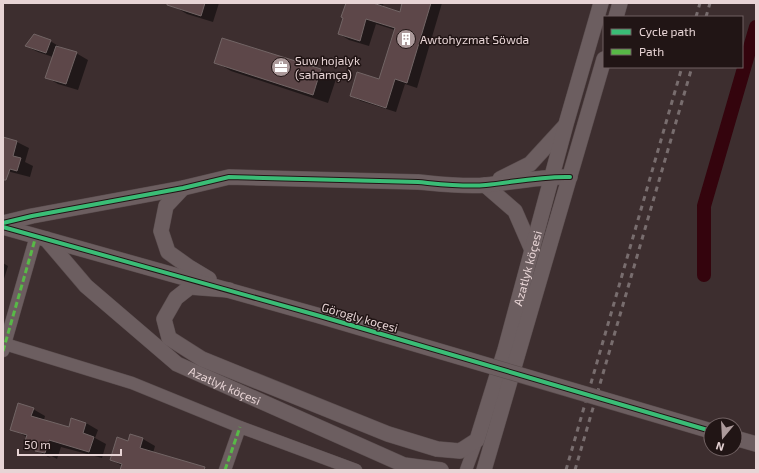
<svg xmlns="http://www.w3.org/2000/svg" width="759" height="473" font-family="'Exo 2',sans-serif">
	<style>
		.shadow { fill: #0007 }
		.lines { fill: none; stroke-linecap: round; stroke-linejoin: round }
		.canal { stroke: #34040d; stroke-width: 14 }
		.building { fill: #5d4749; stroke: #726565 }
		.minor-casing { stroke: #5a4d4e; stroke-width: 13 }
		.tertiary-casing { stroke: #5a4d4e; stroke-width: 16 }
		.minor { stroke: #6c5e60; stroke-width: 12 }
		.tertiary { stroke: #6c5e60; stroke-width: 15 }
		.rail { stroke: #786d6e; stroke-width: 3; stroke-dasharray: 5 5; stroke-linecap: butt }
		.tertiary-bridge-casing { stroke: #5a4d4e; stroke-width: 16; stroke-linecap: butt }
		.tertiary-bridge { stroke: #6c5e60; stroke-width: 15 }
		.quiet { stroke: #58b947; stroke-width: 3; stroke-dasharray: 6 3; stroke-linecap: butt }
		.cycleway-casing { stroke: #211515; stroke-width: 6 }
		.cycleway { stroke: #3abd76; stroke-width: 4 }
		.labels { text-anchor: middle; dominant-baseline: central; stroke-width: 3; stroke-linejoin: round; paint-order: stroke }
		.poi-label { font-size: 12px; fill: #e7d4d5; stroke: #211515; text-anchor: start }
		.street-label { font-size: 12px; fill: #e7d4d5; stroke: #211515 }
	</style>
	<rect width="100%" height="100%" fill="#3d2e2f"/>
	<path class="shadow" d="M 176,3 L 219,3 L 213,22 L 187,14 L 175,7 Z
		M 347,3 L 384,3 L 382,7 L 400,13 L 403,3 L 442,3 L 417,88 L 405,84 L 396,112 L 361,101 L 351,96 L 380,80 L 395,30 L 376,24 L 369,46 L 349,40 L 339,34 Z
		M 50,41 L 62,48 L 62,49 L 76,53 L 88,60 L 78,90 L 58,84 L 46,77 L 53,57 L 38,52 L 26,46 Z
		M 215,62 L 321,70 L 336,79 L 328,103 L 231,71 Z
		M 3,138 L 17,142 L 29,148 L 25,162 L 33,166 L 30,177 L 3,170 Z
		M 3,263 L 8,266 L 3,282 Z
		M 33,409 L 45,416 L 44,420 L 70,428 L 86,423 L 98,430 L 95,438 L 106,444 L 102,458 L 61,447 L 57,459 L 48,454 L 48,456 L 51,458 L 48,457 L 36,450 L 37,447 L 26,440 L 27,437 L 12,429 Z
		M 131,435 L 143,439 L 155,446 L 153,453 L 200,470 L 124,470 L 122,466 L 112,460 L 129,442 Z"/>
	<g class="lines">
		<path class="canal" d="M 704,275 L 704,206 L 756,27"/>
	</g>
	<path class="building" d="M 167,3 L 205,3 L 201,16 L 167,5 Z
		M 346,3 L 373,3 L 400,12 L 402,3 L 431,3 L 407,83 L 395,79 L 386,108 L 350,96 L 357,72 L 379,79 L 395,28 L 366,19 L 360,41 L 338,34 L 343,18 L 341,17 Z
		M 34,34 L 51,40 L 46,53 L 25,46 Z
		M 222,38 L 321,69 L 313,95 L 214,63 Z
		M 56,46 L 77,52 L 66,84 L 45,78 Z
		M 3,137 L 17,141 L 13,156 L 21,158 L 17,171 L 10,169 L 6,180 L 3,180 Z
		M 18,403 L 34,408 L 31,416 L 69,427 L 71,418 L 86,423 L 83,433 L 94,437 L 89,452 L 49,440 L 45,453 L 35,451 L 37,444 L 25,441 L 27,435 L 10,430 Z
		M 130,434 L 143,438 L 140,448 L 205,467 L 204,470 L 120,470 L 122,464 L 110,460 L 117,437 L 128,441 Z"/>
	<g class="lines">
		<defs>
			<path id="minor" d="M 5,344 L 132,383 L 240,427 L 356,470
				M 3,351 L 36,236
				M 225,470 L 240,427
				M 466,470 L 477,440"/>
			<g id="tertiary">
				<path d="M 616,17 L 620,3"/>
				<path d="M 500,179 L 530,164 L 564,127"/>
				<path d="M 485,185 L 515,211 L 532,250"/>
				<path d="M 183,188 L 166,206 L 161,231 L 168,252 L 189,267 L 209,279"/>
				<path d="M 3,223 L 32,216 L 183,188 L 229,177 L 418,182 C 440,184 464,187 486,185 C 514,182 542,176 570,177"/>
				<path d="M 3,227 L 320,316"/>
				<path id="s1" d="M 46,239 L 86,286 L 177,364 L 404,465 L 441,470"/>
				<path id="s2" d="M 229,290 L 190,287 L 176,298 L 164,319 L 169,338 L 202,359 L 388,434 L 437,449 L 460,451 L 477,440 L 505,350 L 566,124 L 601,3"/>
				<path d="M 735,438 L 756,444"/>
				<path d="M 484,470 L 604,59"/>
			</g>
		</defs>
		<use href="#minor" class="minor-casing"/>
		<use href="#tertiary" class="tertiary-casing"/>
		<use href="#minor" class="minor"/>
		<use href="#tertiary" class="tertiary"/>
		<path class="rail" d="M 696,17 L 700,3
			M 706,17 L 710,3
			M 566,470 L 682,67
			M 575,470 L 692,67"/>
		<defs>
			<path id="tertiary-bridge" d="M 320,316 L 711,431"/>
		</defs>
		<use href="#tertiary-bridge" class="tertiary-bridge-casing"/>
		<use href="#tertiary-bridge" class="tertiary-bridge"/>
		<path class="quiet" d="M 3,351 L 36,236
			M 225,470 L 240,427"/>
		<defs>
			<path id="cycleway" d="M 3,223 L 32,216 L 183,188 L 229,177 L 418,182 C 440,184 464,187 486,185 C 514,182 542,176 570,177
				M 3,227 L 320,316 L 711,431"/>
		</defs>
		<use href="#cycleway" class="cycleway-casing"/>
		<use href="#cycleway" class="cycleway"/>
	</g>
	<defs>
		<symbol id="building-disc" viewBox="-11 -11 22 22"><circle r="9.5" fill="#ac9a9b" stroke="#211515"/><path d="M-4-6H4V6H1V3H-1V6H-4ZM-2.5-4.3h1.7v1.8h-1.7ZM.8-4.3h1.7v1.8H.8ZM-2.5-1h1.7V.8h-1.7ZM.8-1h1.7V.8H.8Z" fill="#fff"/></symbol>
		<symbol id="office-disc" viewBox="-11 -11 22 22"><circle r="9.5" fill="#ac9a9b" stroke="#211515"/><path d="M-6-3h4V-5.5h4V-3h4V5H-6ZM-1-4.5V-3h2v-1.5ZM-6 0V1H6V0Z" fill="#fff"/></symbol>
	</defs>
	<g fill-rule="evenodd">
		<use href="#building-disc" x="395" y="28" width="22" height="22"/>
		<use href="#office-disc" x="270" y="56" width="22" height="22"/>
	</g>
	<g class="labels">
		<g class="poi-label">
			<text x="420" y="39">Awtohyzmat Söwda</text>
			<text x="295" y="60">Suw hojalyk<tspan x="295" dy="14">(sahamça)</tspan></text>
		</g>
		<g class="street-label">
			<text stroke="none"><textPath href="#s2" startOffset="614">Azatlyk köçesi</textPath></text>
			<text transform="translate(360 317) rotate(16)">Görogly koçesi</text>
			<text stroke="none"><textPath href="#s1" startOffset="234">Azatlyk köçesi</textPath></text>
		</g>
	</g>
	<rect width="759" height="473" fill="none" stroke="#e7d4d5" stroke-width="8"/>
	<rect x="603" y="16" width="140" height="52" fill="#211515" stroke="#706162"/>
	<rect x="611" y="29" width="20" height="6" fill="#3abd76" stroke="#706162"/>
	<text x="639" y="36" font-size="12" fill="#e7d4d5">Cycle path</text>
	<rect x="611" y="49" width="20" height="6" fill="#58b947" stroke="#706162"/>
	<text x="639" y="56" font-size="12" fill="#e7d4d5">Path</text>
	<g transform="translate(723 437) rotate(198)"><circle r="19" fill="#211515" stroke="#706162"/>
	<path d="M0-3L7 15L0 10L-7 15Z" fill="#ac9a9b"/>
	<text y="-6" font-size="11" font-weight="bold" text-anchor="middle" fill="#e7d4d5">N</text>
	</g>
	<path d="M18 449v6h103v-6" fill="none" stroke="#e7d4d5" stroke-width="2"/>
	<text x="24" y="449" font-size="12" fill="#e7d4d5" stroke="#211515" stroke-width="3" paint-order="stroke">50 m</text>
</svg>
